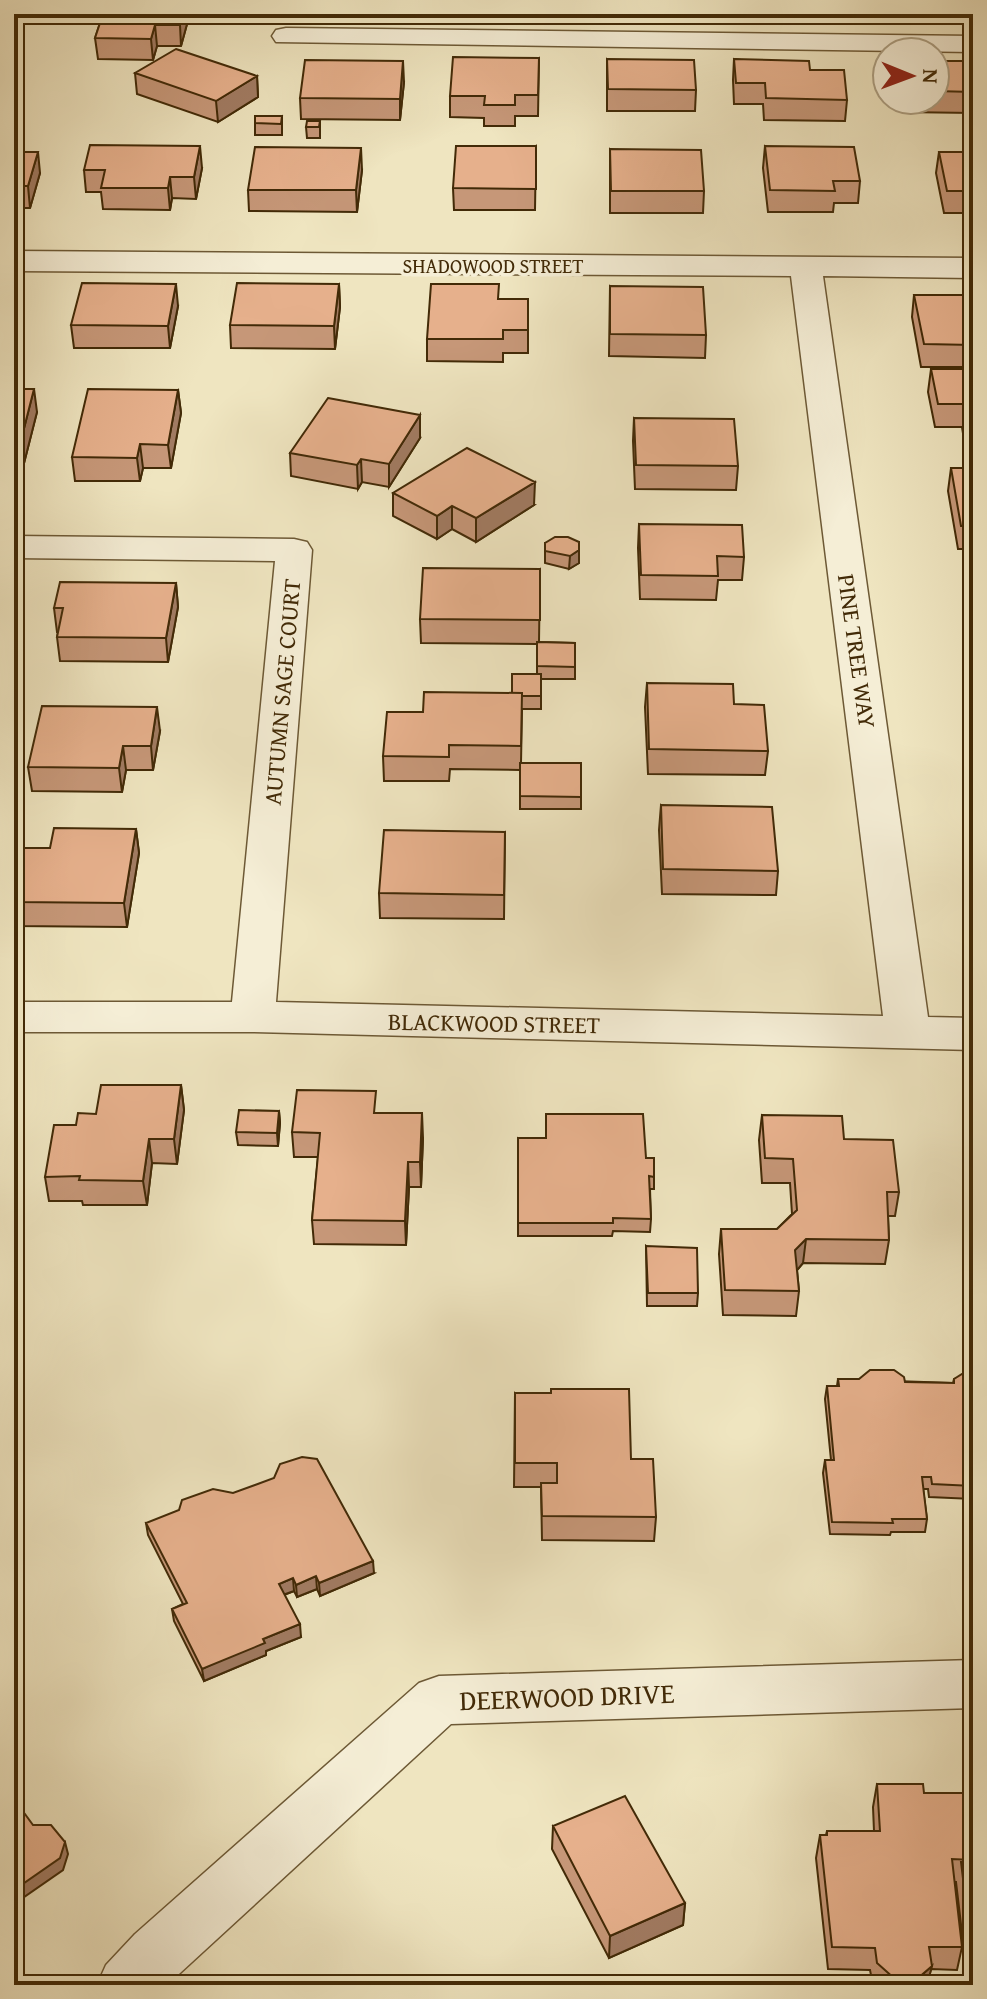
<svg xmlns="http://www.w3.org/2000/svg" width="987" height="1999" font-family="'Gentium Book Plus',serif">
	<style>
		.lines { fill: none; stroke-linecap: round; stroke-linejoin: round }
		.minor-casing { stroke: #6d5935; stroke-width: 3 }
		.minor { fill: #f5eed6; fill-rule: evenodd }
		.wall { fill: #c69778; stroke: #422a07; stroke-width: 2 }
		.shaded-wall { fill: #a17b62; stroke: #422a07; stroke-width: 2 }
		.building { fill: #e6b08c; stroke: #422a07; stroke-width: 2 }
		.labels { text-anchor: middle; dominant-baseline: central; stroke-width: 7; stroke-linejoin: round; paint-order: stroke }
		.far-street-label { font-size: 20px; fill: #422a07; stroke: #f5eed6 }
		.street-label { font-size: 24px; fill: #422a07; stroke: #f5eed6 }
		.near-street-label { font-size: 28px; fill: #422a07; stroke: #f5eed6 }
	</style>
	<rect width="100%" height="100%" fill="#efe5c0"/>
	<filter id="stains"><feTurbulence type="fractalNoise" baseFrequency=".0025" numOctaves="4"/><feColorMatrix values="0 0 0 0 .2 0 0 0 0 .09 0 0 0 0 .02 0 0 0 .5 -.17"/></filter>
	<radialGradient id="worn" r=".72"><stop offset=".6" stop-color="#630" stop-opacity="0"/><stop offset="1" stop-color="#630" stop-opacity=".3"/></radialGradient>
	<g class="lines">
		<defs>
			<path id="minor" d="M 286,28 L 973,36 L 973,52 L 276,42 L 272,36 L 276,30 Z
				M 14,251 L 973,258 L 973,278 L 823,276 L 928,1017 L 973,1018 L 973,1050 L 253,1032 L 14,1032 L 14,1002 L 232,1002 L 275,561 L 14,558 L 14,536 L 294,539 L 307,542 L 312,550 L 276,1002 L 883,1016 L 791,276 L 14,271 Z
				M 973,1660 L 973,1708 L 451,1724 L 167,1985 L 97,1985 L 106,1965 L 135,1934 L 419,1683 L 439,1676 Z"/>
		</defs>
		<use href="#minor" class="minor-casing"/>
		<use href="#minor" class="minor"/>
	</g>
	<path class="wall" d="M 103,14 L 187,14 L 187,24 L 181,46 L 157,46 L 153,60 L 98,59 L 95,38 Z
		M 539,58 L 538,116 L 515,116 L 515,126 L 484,126 L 484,118 L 450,117 L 450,96 Z
		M 607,59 L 696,90 L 695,111 L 607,111 Z
		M 734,59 L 810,70 L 847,100 L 845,121 L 764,120 L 763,104 L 734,104 L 733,80 Z
		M 935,61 L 973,61 L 973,113 L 901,112 L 898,100 L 935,100 Z
		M 135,73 L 257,76 L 258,97 L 218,122 L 137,94 Z
		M 404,82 L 400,120 L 301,119 L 300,98 Z
		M 282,116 L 282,135 L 255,135 L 255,123 Z
		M 320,121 L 320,138 L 307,138 L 306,127 Z
		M 536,146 L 535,210 L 454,210 L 453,188 Z
		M 765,146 L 860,181 L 858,203 L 834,203 L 833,212 L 768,212 L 763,168 Z
		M 610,149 L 704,191 L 703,213 L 610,213 Z
		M 14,152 L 40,173 L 30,208 L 14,208 Z
		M 939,152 L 973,152 L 973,213 L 944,213 L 936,173 Z
		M 202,168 L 196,199 L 172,198 L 170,210 L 103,209 L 101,192 L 86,192 L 84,170 Z
		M 362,170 L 357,212 L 249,211 L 248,190 Z
		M 339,284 L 340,307 L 335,349 L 231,348 L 230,325 Z
		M 610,286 L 706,335 L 705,358 L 609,356 Z
		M 914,295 L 973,295 L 973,367 L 921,367 L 912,317 Z
		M 499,299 L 528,299 L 528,353 L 503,353 L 503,362 L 427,361 L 427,339 Z
		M 178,306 L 170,348 L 74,348 L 71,325 Z
		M 931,369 L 973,369 L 973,446 L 965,446 L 962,427 L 935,427 L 928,392 Z
		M 14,389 L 37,412 L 21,475 L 14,475 Z
		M 178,390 L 181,413 L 171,468 L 143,468 L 140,481 L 75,481 L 72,457 Z
		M 634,418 L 738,466 L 736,490 L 635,489 L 633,441 Z
		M 420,438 L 389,487 L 362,482 L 358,489 L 291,476 L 290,453 Z
		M 951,468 L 973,468 L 973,549 L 958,549 L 948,491 Z
		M 393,493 L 534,505 L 476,542 L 452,529 L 437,539 L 393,516 Z
		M 639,524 L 744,557 L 742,580 L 718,580 L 716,600 L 640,599 L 638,548 Z
		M 579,542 L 579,563 L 569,569 L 545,563 L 545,543 Z
		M 540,569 L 539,642 L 575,643 L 575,679 L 541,679 L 541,709 L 522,709 L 521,763 L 581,797 L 581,809 L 520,809 L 520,770 L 450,769 L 449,781 L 384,781 L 383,756 L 423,712 L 512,693 L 537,674 L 537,644 L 421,643 L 420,619 Z
		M 176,583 L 178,607 L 168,662 L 60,661 L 57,637 L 58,632 L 57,632 L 54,608 Z
		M 647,683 L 734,704 L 768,751 L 765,775 L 648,774 L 645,707 Z
		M 160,731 L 153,770 L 126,770 L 122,792 L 32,791 L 28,767 Z
		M 661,805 L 778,871 L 776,895 L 662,894 L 659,830 Z
		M 136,829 L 139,853 L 127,927 L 14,926 L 14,848 L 50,848 Z
		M 505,832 L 504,919 L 380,918 L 379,893 Z
		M 181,1085 L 184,1110 L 177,1164 L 152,1163 L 147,1205 L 83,1205 L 82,1201 L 49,1201 L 45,1177 L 76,1125 L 96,1114 Z
		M 279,1111 L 280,1123 L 278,1146 L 238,1145 L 236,1132 Z
		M 377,1113 L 423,1138 L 421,1187 L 409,1187 L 406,1245 L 314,1244 L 312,1220 L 318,1157 L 294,1157 L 292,1132 Z
		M 762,1115 L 844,1139 L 899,1192 L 895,1216 L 888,1216 L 889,1240 L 885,1264 L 803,1263 L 797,1270 L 799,1291 L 796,1316 L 723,1315 L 719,1254 L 721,1229 L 777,1229 L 792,1214 L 790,1183 L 762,1183 L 759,1140 Z
		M 518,1138 L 646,1158 L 654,1177 L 654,1189 L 650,1189 L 651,1219 L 650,1232 L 613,1231 L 612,1236 L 518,1236 Z
		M 646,1246 L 698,1293 L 697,1306 L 647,1306 Z
		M 973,1373 L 973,1499 L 929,1497 L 928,1489 L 923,1489 L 927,1519 L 925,1532 L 891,1532 L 890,1535 L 830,1534 L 823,1473 L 825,1460 L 831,1460 L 825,1399 L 827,1386 L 837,1386 L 838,1379 L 953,1383 L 954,1379 Z
		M 515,1393 L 631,1459 L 656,1517 L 654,1541 L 542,1540 L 541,1487 L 514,1487 Z
		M 146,1523 L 374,1573 L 320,1596 L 317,1589 L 297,1597 L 294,1591 L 284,1595 L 301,1637 L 266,1651 L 266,1655 L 204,1681 L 174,1621 L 172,1609 L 183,1604 L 148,1535 Z
		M 877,1784 L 924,1793 L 973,1793 L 973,1985 L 971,1975 L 967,1975 L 956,1882 L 955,1882 L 962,1947 L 957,1970 L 931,1969 L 927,1985 L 873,1985 L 870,1970 L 828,1969 L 816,1858 L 820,1835 L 826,1835 L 827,1831 L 874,1831 L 873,1807 Z
		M 553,1826 L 685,1903 L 683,1925 L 609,1958 L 552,1849 Z"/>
	<path class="shaded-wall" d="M 183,14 L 187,14 L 187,24 L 181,46 L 180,25 Z
		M 155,25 L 157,46 L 153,60 L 151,39 Z
		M 403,61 L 404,82 L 400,120 L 400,99 Z
		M 257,76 L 258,97 L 218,122 L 216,101 Z
		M 200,146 L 202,168 L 196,199 L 194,177 Z
		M 361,148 L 362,170 L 357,212 L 356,190 Z
		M 38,152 L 40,173 L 30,208 L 28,186 Z
		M 170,177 L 172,198 L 170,210 L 168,188 Z
		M 176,284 L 178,306 L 170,348 L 168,326 Z
		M 339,284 L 340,307 L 335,349 L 334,326 Z
		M 34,389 L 37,412 L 21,475 L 18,452 Z
		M 178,390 L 181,413 L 171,468 L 168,445 Z
		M 420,415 L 420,438 L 389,487 L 389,464 Z
		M 140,444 L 143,468 L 140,481 L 137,458 Z
		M 361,459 L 362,482 L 358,489 L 357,465 Z
		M 535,482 L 534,505 L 476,542 L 476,518 Z
		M 452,506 L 452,529 L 437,539 L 437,516 Z
		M 579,550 L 579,563 L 569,569 L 570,556 Z
		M 176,583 L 178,607 L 168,662 L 166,638 Z
		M 157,707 L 160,731 L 153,770 L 151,746 Z
		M 123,746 L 126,770 L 122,792 L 119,768 Z
		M 136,829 L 139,853 L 127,927 L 124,903 Z
		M 181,1085 L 184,1110 L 177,1164 L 174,1139 Z
		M 279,1111 L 280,1123 L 278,1146 L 277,1133 Z
		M 422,1113 L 423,1138 L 421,1187 L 420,1162 Z
		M 149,1139 L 152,1163 L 147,1205 L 143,1181 Z
		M 408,1162 L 409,1187 L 406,1245 L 405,1221 Z
		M 806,1239 L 803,1263 L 793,1275 L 795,1250 Z
		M 373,1561 L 374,1573 L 320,1596 L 319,1583 Z
		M 316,1576 L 317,1589 L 297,1597 L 296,1585 Z
		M 293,1578 L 294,1591 L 280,1596 L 279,1584 Z
		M 300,1624 L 301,1637 L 266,1651 L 266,1655 L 204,1681 L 202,1669 L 263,1639 Z
		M 15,1769 L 18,1781 L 14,1791 L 14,1772 Z
		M 65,1842 L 68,1854 L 63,1870 L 14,1904 L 14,1890 Z
		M 685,1903 L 683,1925 L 609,1958 L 610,1936 Z
		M 932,1966 L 927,1985 L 915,1985 L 917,1979 Z"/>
	<path class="building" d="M 103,14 L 183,14 L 180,25 L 155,25 L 151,39 L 95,38 Z
		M 176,49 L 257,76 L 216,101 L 135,73 Z
		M 453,57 L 539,58 L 538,95 L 515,95 L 515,105 L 484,105 L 485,96 L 450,96 Z
		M 607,59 L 694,60 L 696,90 L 608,89 Z
		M 734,59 L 809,61 L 810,70 L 844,70 L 847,100 L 766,98 L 765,83 L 736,83 Z
		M 305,60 L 403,61 L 400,99 L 300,98 Z
		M 935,61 L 973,61 L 973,92 L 935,91 Z
		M 255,116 L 282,116 L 281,124 L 255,123 Z
		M 307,121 L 320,121 L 319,127 L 306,127 Z
		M 90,145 L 200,146 L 194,177 L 170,177 L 168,188 L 101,188 L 105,170 L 84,170 Z
		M 456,146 L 536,146 L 536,189 L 453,188 Z
		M 765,146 L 854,147 L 860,181 L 833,181 L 835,191 L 770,190 Z
		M 255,147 L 361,148 L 356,190 L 248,190 Z
		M 610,149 L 701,150 L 704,191 L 611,191 Z
		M 14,152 L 38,152 L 28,186 L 14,186 Z
		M 939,152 L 973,152 L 973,191 L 947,191 Z
		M 82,283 L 176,284 L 168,326 L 71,325 Z
		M 237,283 L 339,284 L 334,326 L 230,325 Z
		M 431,284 L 499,284 L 498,299 L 528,299 L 528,330 L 503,330 L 503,339 L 427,339 Z
		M 610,286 L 703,287 L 706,335 L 610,334 Z
		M 914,295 L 973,295 L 973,345 L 924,344 Z
		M 931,369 L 973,369 L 973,423 L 968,423 L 965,404 L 938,404 Z
		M 14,389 L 34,389 L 18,452 L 14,452 Z
		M 88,389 L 178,390 L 168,445 L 140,444 L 137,458 L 72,457 Z
		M 328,398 L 420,415 L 389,464 L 361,459 L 357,465 L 290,453 Z
		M 634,418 L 734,419 L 738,466 L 636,465 Z
		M 467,448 L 535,482 L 476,518 L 452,506 L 437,516 L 393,493 Z
		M 951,468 L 973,468 L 973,526 L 961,526 Z
		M 639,524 L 742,525 L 744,557 L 717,556 L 718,576 L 641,575 Z
		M 555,537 L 568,537 L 579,542 L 579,550 L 570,556 L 545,551 L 545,543 Z
		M 423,568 L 540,569 L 540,620 L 420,619 Z
		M 60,582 L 176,583 L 166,638 L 57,637 L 63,608 L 54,608 Z
		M 537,642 L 575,643 L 575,667 L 537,666 Z
		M 512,674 L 541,674 L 541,696 L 522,696 L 522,693 L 512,693 Z
		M 647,683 L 733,684 L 734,704 L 764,705 L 768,751 L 649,749 Z
		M 424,692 L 522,693 L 521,746 L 449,745 L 449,757 L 383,756 L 387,712 L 423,712 Z
		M 42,706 L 157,707 L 151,746 L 123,746 L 119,768 L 28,767 Z
		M 520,763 L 581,763 L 581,797 L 520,796 Z
		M 661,805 L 772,807 L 778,871 L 663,869 Z
		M 54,828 L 136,829 L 124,903 L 14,902 L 14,848 L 50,848 Z
		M 384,830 L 505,832 L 504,895 L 379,893 Z
		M 101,1085 L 181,1085 L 174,1139 L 149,1139 L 143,1181 L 79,1180 L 80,1176 L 45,1177 L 54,1125 L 76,1125 L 78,1113 L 96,1114 Z
		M 297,1090 L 376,1091 L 374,1113 L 422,1113 L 420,1162 L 408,1162 L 405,1221 L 312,1220 L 320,1133 L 292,1132 Z
		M 239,1110 L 279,1111 L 277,1133 L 236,1132 Z
		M 546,1114 L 643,1114 L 646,1158 L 654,1158 L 654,1177 L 649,1176 L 651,1219 L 613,1218 L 613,1223 L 518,1223 L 518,1138 L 546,1138 Z
		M 762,1115 L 842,1116 L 844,1139 L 893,1140 L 899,1192 L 887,1192 L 889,1240 L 806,1239 L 795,1250 L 799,1291 L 725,1290 L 721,1229 L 777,1229 L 797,1210 L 793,1159 L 765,1158 Z
		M 646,1246 L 697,1248 L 698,1293 L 648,1293 Z
		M 870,1370 L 894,1370 L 904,1377 L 905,1382 L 954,1383 L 954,1379 L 962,1374 L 973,1373 L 973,1486 L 932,1484 L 931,1477 L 922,1477 L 927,1519 L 892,1519 L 893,1523 L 832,1522 L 825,1460 L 834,1460 L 827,1386 L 839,1386 L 838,1379 L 859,1379 Z
		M 551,1389 L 629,1389 L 631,1459 L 653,1459 L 656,1517 L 542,1516 L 541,1483 L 557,1483 L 557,1463 L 515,1463 L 515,1393 L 551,1393 Z
		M 302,1457 L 317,1459 L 373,1561 L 319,1583 L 316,1576 L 296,1585 L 293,1578 L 279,1584 L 300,1624 L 263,1639 L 265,1643 L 202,1669 L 172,1609 L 187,1603 L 146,1523 L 179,1510 L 182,1500 L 213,1489 L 233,1493 L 274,1478 L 280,1464 Z
		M 877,1784 L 923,1784 L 924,1793 L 973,1793 L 973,1860 L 952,1859 L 962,1947 L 929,1947 L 932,1966 L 917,1979 L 895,1979 L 877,1963 L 875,1948 L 832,1947 L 820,1835 L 827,1835 L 827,1831 L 880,1831 Z
		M 625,1796 L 685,1903 L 610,1936 L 553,1826 Z
		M 14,1799 L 33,1825 L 51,1825 L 65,1842 L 60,1858 L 14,1890 Z
		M 961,1862 L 973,1862 L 973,1953 L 972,1953 Z"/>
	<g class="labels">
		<g class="far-street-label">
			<text x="493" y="265">SHADOWOOD STREET</text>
		</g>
		<g class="street-label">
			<text transform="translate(857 651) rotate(82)">PINE TREE WAY</text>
			<text transform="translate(282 692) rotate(-85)">AUTUMN SAGE COURT</text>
			<text transform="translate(494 1023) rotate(1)">BLACKWOOD STREET</text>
		</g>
		<g class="near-street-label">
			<text transform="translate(567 1696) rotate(-2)">DEERWOOD DRIVE</text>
		</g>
	</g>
	<rect width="987" height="1999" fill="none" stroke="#efe5c0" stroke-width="48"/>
	<rect x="16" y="16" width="955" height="1967" fill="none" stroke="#422a07" stroke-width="4"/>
	<rect x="24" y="24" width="939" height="1951" fill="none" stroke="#422a07" stroke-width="2"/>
	<g transform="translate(911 76) rotate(91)"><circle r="38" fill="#f5eed6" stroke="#ada083" stroke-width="2"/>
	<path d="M0-6L14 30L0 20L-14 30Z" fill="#8f2418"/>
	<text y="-12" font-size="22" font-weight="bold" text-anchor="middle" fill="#422a07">N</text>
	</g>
	<rect width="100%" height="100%" filter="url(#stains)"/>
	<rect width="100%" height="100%" fill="url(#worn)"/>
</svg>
